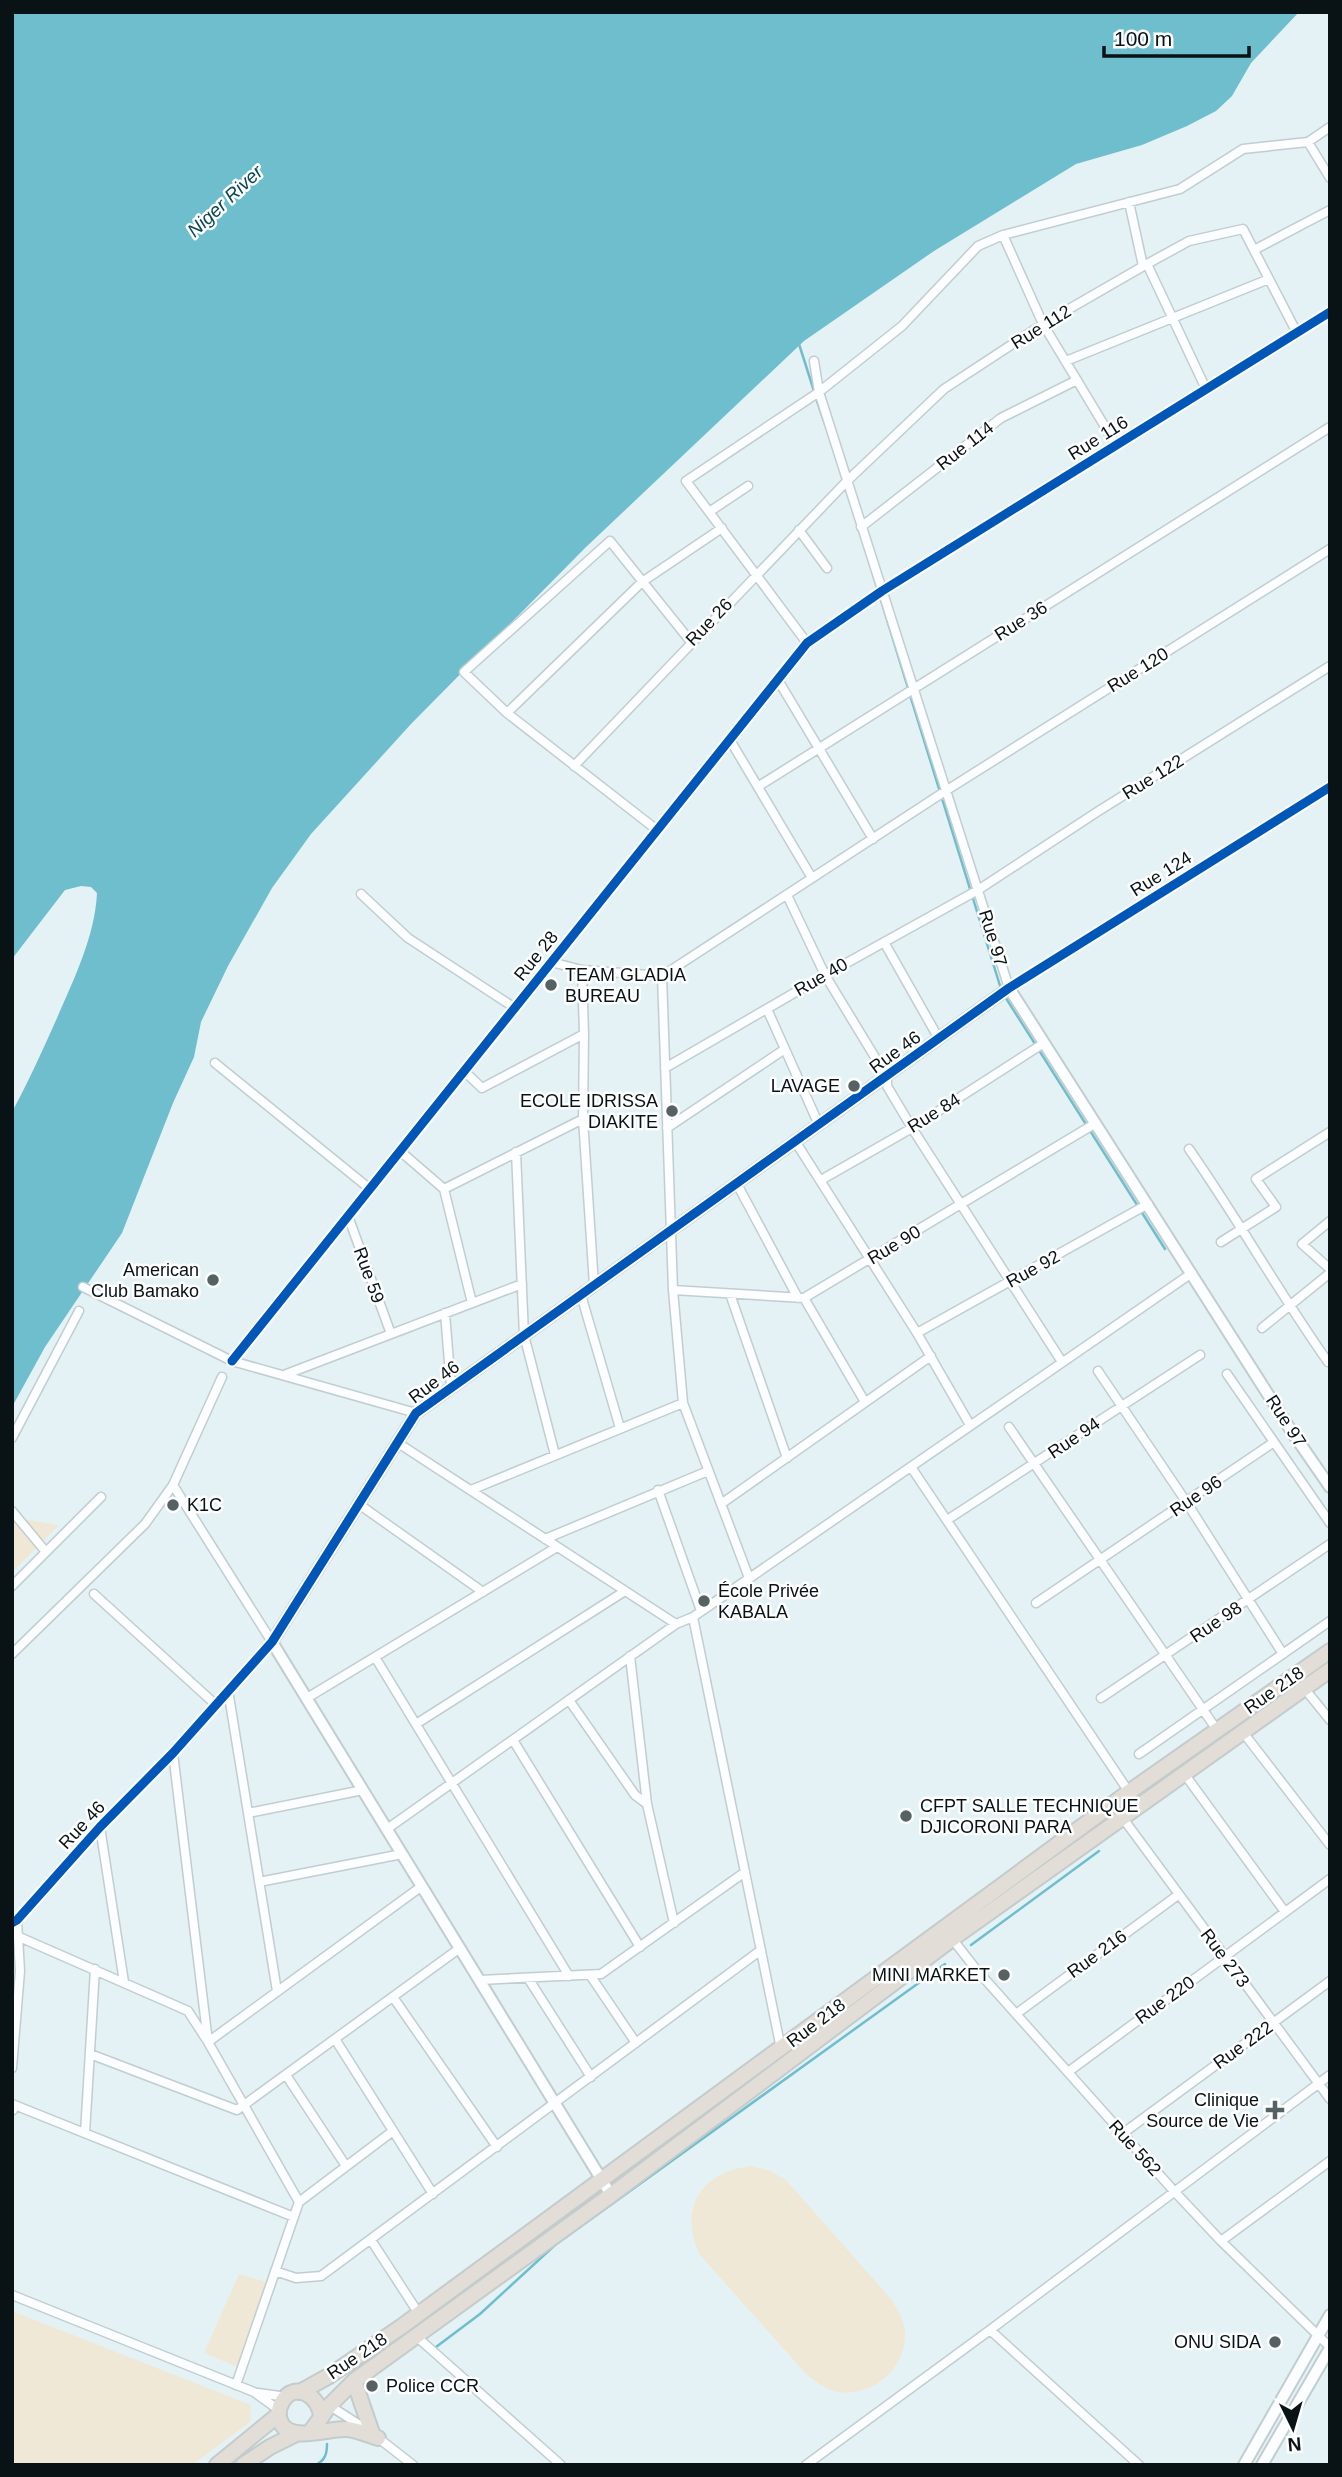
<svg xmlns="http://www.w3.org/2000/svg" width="1342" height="2477" font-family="Arial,sans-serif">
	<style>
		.green { fill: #f0e8d6 }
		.water { fill: #6ebecd }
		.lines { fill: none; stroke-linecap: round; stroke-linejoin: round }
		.stream { stroke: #6ebecd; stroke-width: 2.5 }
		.street-casing { stroke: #c2cdd0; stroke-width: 11 }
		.secondary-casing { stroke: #c2cdd0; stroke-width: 14 }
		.highway-casing { stroke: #c4cbcc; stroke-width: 18 }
		.street { stroke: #fbfdfe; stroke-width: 8 }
		.secondary { stroke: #fbfdfe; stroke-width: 10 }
		.highway { stroke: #e2ded7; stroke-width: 14 }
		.cycleway-casing { stroke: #fefefe; stroke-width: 13 }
		.cycleway { stroke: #0057b8; stroke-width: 9 }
		.poi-dot { fill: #566163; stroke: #fefefe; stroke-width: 2.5 }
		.labels { text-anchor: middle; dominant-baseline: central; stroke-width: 5; stroke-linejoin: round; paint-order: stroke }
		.street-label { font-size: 18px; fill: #091315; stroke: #fefefe }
		.poi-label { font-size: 18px; fill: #091315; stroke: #fefefe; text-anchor: end }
		.water-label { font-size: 19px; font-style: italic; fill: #074853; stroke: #fefefe }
	</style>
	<rect width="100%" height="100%" fill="#e4f2f5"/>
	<path class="green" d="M 12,1517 L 59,1525 L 12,1572 Z
		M 752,2166 L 770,2171 L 786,2180 L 891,2299 C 898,2310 905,2321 905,2334 C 906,2368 873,2397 839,2392 C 826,2390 816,2382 806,2374 L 700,2255 C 678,2208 701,2171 752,2166 Z
		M 239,2274 L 266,2282 L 240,2368 L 204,2353 Z
		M 12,2311 L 251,2405 L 250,2422 L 192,2465 L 12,2465 Z"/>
	<path class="water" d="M 12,12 L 1299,12 L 1251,63 L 1232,96 L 1216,111 L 1187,126 L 1142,145 L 1076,164 L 934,251 L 804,341 L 585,548 L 411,724 L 311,834 L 272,888 L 228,966 L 201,1022 L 194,1057 L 173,1103 L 122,1233 L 45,1347 L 12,1407 L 12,1112 C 29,1081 43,1049 57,1018 C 74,979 95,936 97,893 L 91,887 L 81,886 L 65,890 L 12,959 Z"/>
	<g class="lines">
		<path class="stream" d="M 799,344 L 814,391
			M 816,398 L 825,424
			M 873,574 L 908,688
			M 910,695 L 1001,989
			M 1004,995 L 1165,1249
			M 971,1945 L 1099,1851
			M 436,2347 L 480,2314 L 555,2245 L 945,1964
			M 316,2465 C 325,2460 327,2454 327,2444"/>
		<defs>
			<path id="street" d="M 1308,142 L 1330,178
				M 1129,202 L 1143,266
				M 1003,235 L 1043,324 L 1116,445
				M 1254,250 L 1330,210
				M 1147,264 L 1206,389
				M 814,361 L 819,392 L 1009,988 L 1330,787
				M 1066,361 L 1269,279
				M 709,512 L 748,486
				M 861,527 L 1001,418 L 1077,380
				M 799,530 L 827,568
				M 807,643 L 686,481 L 819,392 L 902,326 L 978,246 L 1003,235 L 1180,189 L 1243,149 L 1308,142 L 1330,127
				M 778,680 L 873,839
				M 507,713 L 642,582 L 722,528
				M 730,740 L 812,878
				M 574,766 L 847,481 L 944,389 L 1043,324 L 1147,264 L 1189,241 L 1243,229 L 1297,333
				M 759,786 L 1330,427
				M 657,830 L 507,713 L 464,672 L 610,541 L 691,642
				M 361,894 L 408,938 L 515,1008
				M 787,895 L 825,975 L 887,1077 L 887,1086 L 912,1128 L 1062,1362
				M 884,942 L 939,1039
				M 551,962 L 582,970 L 662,976 L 947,790 L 1330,549
				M 582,970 L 584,1034 L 583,1119 L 594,1285
				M 662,976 L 673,1290 L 683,1403 L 749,1578
				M 767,1009 L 819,1125
				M 215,1063 L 370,1189
				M 665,1068 L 825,975 L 978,890 L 1097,812 L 1330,666
				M 464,1071 L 482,1088 L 584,1034
				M 667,1128 L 785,1049
				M 795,1141 L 917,1333 L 970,1425
				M 1189,1149 C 1238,1219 1279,1293 1328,1362
				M 400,1151 L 444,1189 L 472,1303
				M 516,1152 L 524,1335 L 555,1455
				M 821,1180 L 912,1128 L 1044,1043
				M 737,1184 L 798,1298
				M 444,1189 L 583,1119
				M 348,1216 L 391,1334
				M 1330,1221 L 1302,1244 L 1330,1269
				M 1221,1242 L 1276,1207 L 1256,1179 L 1330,1132
				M 83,1287 L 232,1361 L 416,1413
				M 673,1290 L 804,1298 L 1096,1123
				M 730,1294 L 787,1458
				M 581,1295 L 620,1428
				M 804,1298 L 865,1402
				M 445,1313 L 451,1387
				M 1262,1328 L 1330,1273
				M 917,1333 L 1148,1204
				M 232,1361 L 807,643 L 882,591 L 1330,312
				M 1098,1371 L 1187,1503 L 1283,1654
				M 1227,1374 L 1274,1442
				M 284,1375 L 522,1284
				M 1009,1427 L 1217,1730
				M 12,1438 L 79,1311
				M 398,1443 L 676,1624
				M 911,1467 L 1129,1792
				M 471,1490 L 683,1403
				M 658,1490 L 701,1611
				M 721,1504 L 931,1356
				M 360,1505 L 483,1592
				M 12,1511 L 46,1552
				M 947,1520 L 1200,1355
				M 545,1539 L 708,1471
				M 12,1586 L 101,1497
				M 94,1594 L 215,1704
				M 1036,1603 L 1274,1442 L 1330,1523
				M 693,1617 L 781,2049
				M 12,1654 L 145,1524 L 173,1485 L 222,1377
				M 630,1656 L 647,1804
				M 375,1657 L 569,1976
				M 1304,1688 L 1330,1720
				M 228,1690 L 277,1991
				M 307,1698 L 557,1547
				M 1101,1698 L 1330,1544
				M 569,1700 L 635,1795 L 647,1804 L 674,1923
				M 416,1724 L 625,1591
				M 1242,1731 L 1330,1845
				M 513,1740 L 640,1947
				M 173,1753 L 208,2042 L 299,2202
				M 1139,1754 L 1330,1621
				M 1183,1772 L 1285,1912
				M 248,1813 L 363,1790
				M 1122,1817 L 1330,2099
				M 100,1827 L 124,1982
				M 387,1829 L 676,1624 L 693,1617 L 1192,1273
				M 259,1882 L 402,1854
				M 12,1923 L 17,1920 L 100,1827 L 173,1753 L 272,1642 L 173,1485
				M 17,1936 L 188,2011 L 206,2039
				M 950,1936 L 975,1968 L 1173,2190 L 1221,2241 L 1330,2347
				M 590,1975 L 636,2043
				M 528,1978 L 591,2077
				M 480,1980 L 601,1974 L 745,1872
				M 393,1997 L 497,2147
				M 1016,2014 L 1178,1895
				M 335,2039 L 433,2194
				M 208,2042 L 422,1886
				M 90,2054 L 237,2110 L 460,1948
				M 12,2068 L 20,1971 L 17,1920
				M 1068,2072 L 1330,1879
				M 286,2075 L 346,2166
				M 12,2104 L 294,2217
				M 12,2110 L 13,2110
				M 85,2133 L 95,1969
				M 1122,2134 L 1330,1981
				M 371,2240 L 419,2314
				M 1221,2241 L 1330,2161
				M 275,2271 L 296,2278 L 321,2276 L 761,1950
				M 12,2295 L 254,2392 L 279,2410
				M 990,2330 L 1139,2465
				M 417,2337 L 561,2465
				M 236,2385 L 299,2202 L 393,2131
				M 258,2393 L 287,2397
				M 327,2404 L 366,2429
				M 377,2437 L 413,2465
				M 806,2465 L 990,2330 L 1330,2075"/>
			<path id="secondary" d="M 611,2195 L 272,1642 L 416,1413 L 1009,988 L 1292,1432 L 1330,1487
				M 1244,2465 L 1330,2315
				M 1262,2465 L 1330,2348"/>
			<path id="highway" d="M 354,2381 L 372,2433
				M 300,2392 L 329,2376 L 401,2327 L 1129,1792 L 1330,1651
				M 321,2418 C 321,2396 294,2380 282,2402 C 278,2409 278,2417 281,2423 C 291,2443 328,2428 347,2429 C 358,2430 368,2435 378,2438
				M 311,2431 L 330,2405 L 354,2381 L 611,2195 L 952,1939 L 1330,1670
				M 217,2465 L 278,2415
				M 243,2465 L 270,2447 L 296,2434"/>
		</defs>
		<use href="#street" class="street-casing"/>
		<use href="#secondary" class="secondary-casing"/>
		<use href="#highway" class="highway-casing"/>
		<use href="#street" class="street"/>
		<use href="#secondary" class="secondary"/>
		<use href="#highway" class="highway"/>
		<defs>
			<path id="cycleway" d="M 232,1361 L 807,643 L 882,591 L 1330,312
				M 12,1923 L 17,1920 L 100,1827 L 173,1753 L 272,1642 L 416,1413 L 1009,988 L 1330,787"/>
		</defs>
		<use href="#cycleway" class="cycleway-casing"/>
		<use href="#cycleway" class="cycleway"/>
	</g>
	<g class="poi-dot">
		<circle cx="551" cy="985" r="7"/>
		<circle cx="854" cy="1086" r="7"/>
		<circle cx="672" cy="1111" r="7"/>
		<circle cx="213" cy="1280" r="7"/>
		<circle cx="173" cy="1505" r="7"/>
		<circle cx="704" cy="1601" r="7"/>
		<circle cx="906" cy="1816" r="7"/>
		<circle cx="1004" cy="1975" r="7"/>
		<path d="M1271.5 2099.5h7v7h7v7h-7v7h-7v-7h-7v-7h7z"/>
		<circle cx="1275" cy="2342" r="7"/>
		<circle cx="372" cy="2386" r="7"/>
	</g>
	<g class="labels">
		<g class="street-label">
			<text transform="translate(1041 327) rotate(-32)">Rue 112</text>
			<text transform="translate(1098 438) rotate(-32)">Rue 116</text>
			<text transform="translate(965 446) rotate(-38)">Rue 114</text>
			<text transform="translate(1021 621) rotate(-32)">Rue 36</text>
			<text transform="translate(709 622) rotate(-46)">Rue 26</text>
			<text transform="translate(1138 670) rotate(-32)">Rue 120</text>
			<text transform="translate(1153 777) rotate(-32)">Rue 122</text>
			<text transform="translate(1161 874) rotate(-32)">Rue 124</text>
			<text transform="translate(993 938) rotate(73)">Rue 97</text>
			<text transform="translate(536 956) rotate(-51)">Rue 28</text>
			<text transform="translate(821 977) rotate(-30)">Rue 40</text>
			<text transform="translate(895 1052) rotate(-36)">Rue 46</text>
			<text transform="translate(934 1113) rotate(-32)">Rue 84</text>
			<text transform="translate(894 1245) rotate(-31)">Rue 90</text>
			<text transform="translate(1033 1269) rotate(-29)">Rue 92</text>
			<text transform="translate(369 1275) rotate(70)">Rue 59</text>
			<text transform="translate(434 1382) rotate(-37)">Rue 46</text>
			<text transform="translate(1286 1421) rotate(57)">Rue 97</text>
			<text transform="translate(1074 1438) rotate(-34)">Rue 94</text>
			<text transform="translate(1196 1496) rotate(-34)">Rue 96</text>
			<text transform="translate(1216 1622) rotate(-34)">Rue 98</text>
			<text transform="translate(1274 1690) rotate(-35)">Rue 218</text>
			<text transform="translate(82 1825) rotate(-47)">Rue 46</text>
			<text transform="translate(1097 1954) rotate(-36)">Rue 216</text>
			<text transform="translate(1225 1958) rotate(53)">Rue 273</text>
			<text transform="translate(1165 2000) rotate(-36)">Rue 220</text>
			<text transform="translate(816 2023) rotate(-37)">Rue 218</text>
			<text transform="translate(1243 2045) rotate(-36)">Rue 222</text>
			<text transform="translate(1135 2148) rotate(48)">Rue 562</text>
			<text transform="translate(357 2356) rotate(-34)">Rue 218</text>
		</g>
		<g class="poi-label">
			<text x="565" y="975" text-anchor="start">TEAM GLADIA<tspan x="565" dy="21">BUREAU</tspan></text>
			<text x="840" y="1086">LAVAGE</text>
			<text x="658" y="1101">ECOLE IDRISSA<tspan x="658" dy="21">DIAKITE</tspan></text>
			<text x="199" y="1270">American<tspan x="199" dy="21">Club Bamako</tspan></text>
			<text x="187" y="1505" text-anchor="start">K1C</text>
			<text x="718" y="1591" text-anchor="start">École Privée<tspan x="718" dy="21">KABALA</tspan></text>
			<text x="920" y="1806" text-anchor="start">CFPT SALLE TECHNIQUE<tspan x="920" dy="21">DJICORONI PARA</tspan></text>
			<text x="990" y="1975">MINI MARKET</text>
			<text x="1259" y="2100">Clinique<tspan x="1259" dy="21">Source de Vie</tspan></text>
			<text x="1261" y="2342">ONU SIDA</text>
			<text x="386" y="2386" text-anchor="start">Police CCR</text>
		</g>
		<g class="water-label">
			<text transform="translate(225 201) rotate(-43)">Niger River</text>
		</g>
	</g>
	<rect width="1342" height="2477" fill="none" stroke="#091315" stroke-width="28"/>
	<g transform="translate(1293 2428) rotate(175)" stroke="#fefefe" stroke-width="5" paint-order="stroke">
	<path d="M0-5L12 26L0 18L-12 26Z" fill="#091315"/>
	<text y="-10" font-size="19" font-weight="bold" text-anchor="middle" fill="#091315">N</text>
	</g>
	<path d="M1104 46v10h145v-10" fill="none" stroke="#091315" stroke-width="3.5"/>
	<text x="1114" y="46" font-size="21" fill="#091315" stroke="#fefefe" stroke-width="5" paint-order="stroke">100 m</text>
</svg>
